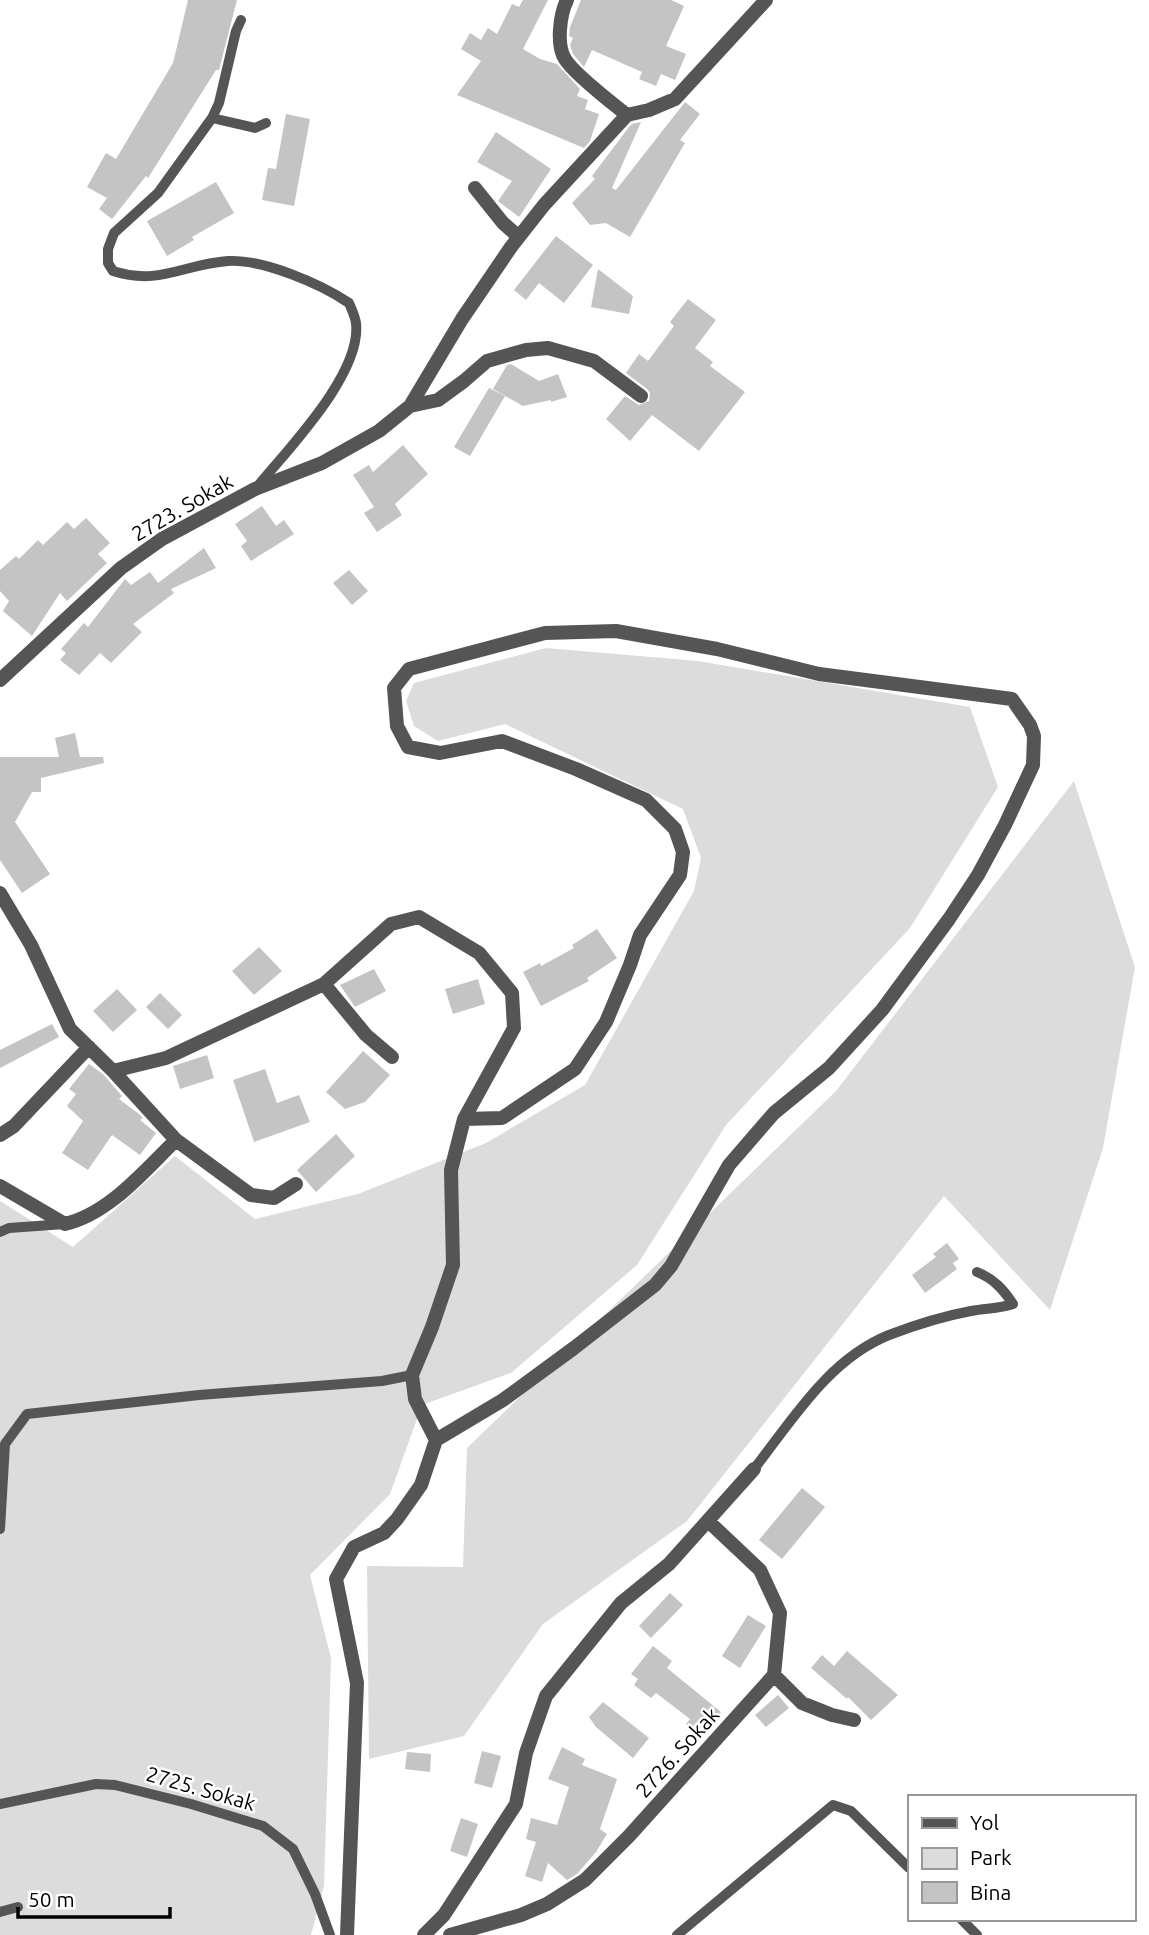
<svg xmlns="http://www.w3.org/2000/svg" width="1149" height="1935" font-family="Ubuntu,sans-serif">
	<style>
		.green { fill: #dcdcdc }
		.building { fill: #c4c4c4 }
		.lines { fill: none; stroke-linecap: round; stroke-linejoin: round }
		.service { stroke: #555; stroke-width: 10 }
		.minor { stroke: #555; stroke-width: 14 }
		.labels { text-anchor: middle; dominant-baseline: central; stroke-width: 5; stroke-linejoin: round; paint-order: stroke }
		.street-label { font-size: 21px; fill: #000; stroke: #fff }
	</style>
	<rect width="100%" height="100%" fill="#fff"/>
	<path class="green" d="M 546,648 L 698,661 L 970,707 L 998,787 L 910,928 L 726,1125 L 637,1265 L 511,1373 L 422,1405 L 390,1494 L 310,1575 L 331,1658 L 324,1886 L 311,1935 L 0,1935 L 0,1201 L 73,1247 L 175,1156 L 255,1219 L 358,1194 L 486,1143 L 585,1085 L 694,891 L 701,858 L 683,809 L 505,724 L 438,741 L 414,726 L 406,701 L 414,683 Z
		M 1074,781 L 1135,967 L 1103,1148 L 1050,1310 L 944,1196 L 687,1521 L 543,1624 L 464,1736 L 369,1759 L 367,1566 L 463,1567 L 467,1448 L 836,1091 Z"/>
	<path class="building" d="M 188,0 L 237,0 L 219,70 L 216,70 L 148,178 L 146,176 L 112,219 L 99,209 L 107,198 L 87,187 L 106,153 L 116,159 L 173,63 Z
		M 523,0 L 548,0 L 523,49 L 540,59 L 557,64 L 580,89 L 577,96 L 588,100 L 585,109 L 599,114 L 590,141 L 584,148 L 457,95 L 481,61 L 461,49 L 470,33 L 481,40 L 488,28 L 497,34 L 512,4 L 519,7 Z
		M 581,0 L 671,0 L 684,6 L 666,46 L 686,54 L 675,80 L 661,74 L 656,86 L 639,79 L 642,72 L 592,50 L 584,67 L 573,54 L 570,45 L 573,38 L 569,36 L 570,27 Z
		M 685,102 L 700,114 L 680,140 L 685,143 L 630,237 L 606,223 L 590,225 L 572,203 L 595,179 L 592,176 L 629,127 L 632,124 L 641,122 L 612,188 L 616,190 Z
		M 286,114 L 310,119 L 294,206 L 262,200 L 268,168 L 276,169 Z
		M 496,132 L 551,169 L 519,217 L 498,201 L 512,181 L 477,162 Z
		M 216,182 L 234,213 L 192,237 L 194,240 L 167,256 L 147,221 Z
		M 556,236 L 593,265 L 564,303 L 539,283 L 526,300 L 514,290 Z
		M 598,269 L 633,296 L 629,314 L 591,307 Z
		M 688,299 L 716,320 L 695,348 L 713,362 L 710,366 L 745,392 L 699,451 L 652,415 L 630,441 L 606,419 L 625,396 L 639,405 L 649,401 L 650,393 L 647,389 L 626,373 L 639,354 L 648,361 L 674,326 L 670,322 Z
		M 511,364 L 539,381 L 558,374 L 567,397 L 551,402 L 551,400 L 523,406 L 493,389 L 507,365 Z
		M 489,388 L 505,396 L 470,456 L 454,447 Z
		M 403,445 L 428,474 L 395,504 L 402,515 L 377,532 L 364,513 L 374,507 L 353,475 L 369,465 L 373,472 Z
		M 262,506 L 276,526 L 284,520 L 294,534 L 251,561 L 241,546 L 247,541 L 235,524 Z
		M 86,518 L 110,543 L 98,554 L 107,563 L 67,601 L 60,593 L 32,636 L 3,611 L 9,601 L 0,591 L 0,570 L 16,556 L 19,559 L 38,540 L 43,545 L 67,522 L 74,529 Z
		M 204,548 L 216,568 L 171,589 L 174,593 L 133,624 L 142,632 L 111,663 L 100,653 L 79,675 L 60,660 L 66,653 L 61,649 L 84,623 L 88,627 L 125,579 L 131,585 L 150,572 L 158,583 Z
		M 349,570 L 368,591 L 352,605 L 333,583 Z
		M 75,733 L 80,757 L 103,757 L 104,763 L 41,778 L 41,792 L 32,792 L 15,822 L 50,874 L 22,893 L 0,860 L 0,757 L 59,757 L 55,738 Z
		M 597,929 L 617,958 L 587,978 L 589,981 L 541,1006 L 523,972 L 540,963 L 541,966 L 574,948 L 572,945 Z
		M 259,947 L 282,971 L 254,995 L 232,971 Z
		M 374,969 L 386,991 L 355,1007 L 340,985 Z
		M 478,979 L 485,1004 L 453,1014 L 445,989 Z
		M 117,989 L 137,1010 L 113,1032 L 93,1011 Z
		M 160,993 L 182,1015 L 168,1029 L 146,1007 Z
		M 52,1024 L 59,1037 L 0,1068 L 0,1050 Z
		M 363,1051 L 390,1075 L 365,1102 L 345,1109 L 326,1092 Z
		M 207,1055 L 214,1078 L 180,1089 L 173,1066 Z
		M 89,1064 L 103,1074 L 122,1096 L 119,1099 L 139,1114 L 143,1118 L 140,1120 L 156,1133 L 140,1155 L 112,1135 L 88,1170 L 62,1153 L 83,1121 L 67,1106 L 76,1094 L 69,1089 Z
		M 265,1069 L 277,1103 L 299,1095 L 310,1122 L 254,1142 L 233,1080 Z
		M 336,1134 L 355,1156 L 316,1192 L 297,1170 Z
		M 947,1243 L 959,1259 L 953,1263 L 957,1269 L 925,1293 L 912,1275 L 936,1257 L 933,1254 Z
		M 802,1488 L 825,1507 L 782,1559 L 759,1540 Z
		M 670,1593 L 683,1605 L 651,1638 L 639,1626 Z
		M 748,1615 L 766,1626 L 740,1668 L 722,1656 Z
		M 653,1646 L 672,1661 L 667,1668 L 721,1712 L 701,1736 L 686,1724 L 690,1719 L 656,1693 L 651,1698 L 634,1685 L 638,1679 L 631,1674 Z
		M 847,1651 L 898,1695 L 871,1720 L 848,1697 L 847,1699 L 811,1668 L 822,1655 L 834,1666 Z
		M 778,1695 L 789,1708 L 766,1727 L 755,1715 Z
		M 603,1702 L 649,1738 L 633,1758 L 596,1727 L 589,1717 Z
		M 562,1747 L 585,1759 L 582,1765 L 617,1779 L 600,1829 L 607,1834 L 596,1852 L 577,1874 L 567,1880 L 548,1863 L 542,1882 L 525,1876 L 536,1842 L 526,1839 L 531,1818 L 557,1825 L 569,1787 L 548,1779 Z
		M 482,1751 L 501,1756 L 492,1788 L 474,1783 Z
		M 407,1752 L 431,1754 L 430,1772 L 405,1769 Z
		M 461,1818 L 478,1824 L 467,1857 L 450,1851 Z"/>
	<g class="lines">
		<path class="service" d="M 241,20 L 236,31 L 219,103 L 212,118 L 158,193 L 114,233 L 108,249 L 108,263 L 113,271 C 159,286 184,264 228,261 C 263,259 321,284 349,303 C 352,310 355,316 356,323 C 362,374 287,450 257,487
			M 212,118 L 255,128 L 266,123
			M 0,1232 L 9,1228 L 65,1224
			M 754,1469 C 793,1419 829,1359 889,1335 C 915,1325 944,1316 971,1311 C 986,1308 999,1309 1013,1304 C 1003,1289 994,1279 977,1272
			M 0,1529 L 5,1444 L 27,1414 L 199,1395 L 382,1381 L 412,1375
			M 0,1804 L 96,1784 L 115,1785 L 191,1804 L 263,1826 L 293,1849 L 315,1894 L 330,1935
			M 0,1912 L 18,1907
			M 961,1919 L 977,1935
			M 677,1935 L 833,1805 L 851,1811 L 909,1868"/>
		<path class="minor" d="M 567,0 C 560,14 556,45 565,59 C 574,74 612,103 627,115
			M 475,188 L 503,223 L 519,237
			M 410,406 L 438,400 L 464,381 L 487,361 L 526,350 L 548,348 L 594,361 L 641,396
			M 0,680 L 121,568 L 162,539 L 255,489 L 322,463 L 379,431 L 410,406 L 462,319 L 511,247 L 544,205 L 627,115 L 649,110 L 675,99 L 766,0
			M 0,893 L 31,945 L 70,1029 L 113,1071 L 166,1058 L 324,984 L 391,924 L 419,917 L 479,953 L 512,993 L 514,1028 L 464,1119 L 451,1170 L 453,1265 L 432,1327 L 412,1375 L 415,1399 L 436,1440 L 421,1485 L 397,1519 L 384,1533 L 354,1547 L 336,1579 L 357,1683 L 347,1935
			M 324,984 L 366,1035 L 392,1057
			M 113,1071 L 176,1140 L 251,1195 L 274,1198 L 296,1184
			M 0,1135 L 14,1126 L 89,1047
			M 0,1186 L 65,1224 C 109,1214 145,1170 176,1140
			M 436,1440 L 503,1400 L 574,1348 L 655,1285 L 671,1266 L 729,1165 L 774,1113 L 829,1068 L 882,1010 L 949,919 L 978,875 L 1005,825 L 1033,765 L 1034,736 L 1030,725 L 1012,699 L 819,674 L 717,649 L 616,631 L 545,633 L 409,669 L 394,688 L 397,726 L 408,747 L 440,753 L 502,741 L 576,769 L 646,800 L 675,829 L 683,852 L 680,875 L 640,935 L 630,965 L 606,1022 L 575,1069 L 502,1118 L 464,1119
			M 774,1675 L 802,1703 L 832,1715 L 854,1720
			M 424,1935 L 444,1915 L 516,1804 L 526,1753 L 546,1696 L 621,1603 L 669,1564 L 754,1469
			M 450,1935 L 521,1915 L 547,1904 L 585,1880 L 629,1836 L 774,1675 L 780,1613 L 760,1570 L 708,1521"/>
	</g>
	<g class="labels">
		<g class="street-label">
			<text transform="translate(182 507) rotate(-30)">2723. Sokak</text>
			<text transform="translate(677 1752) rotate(-48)">2726. Sokak</text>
			<text transform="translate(201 1788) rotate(16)">2725. Sokak</text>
		</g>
	</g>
	<rect x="908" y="1795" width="228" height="126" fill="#ffffff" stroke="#999999" stroke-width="2"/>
	<rect x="922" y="1818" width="35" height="10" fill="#555555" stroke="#999999" stroke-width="2"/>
	<text x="970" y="1830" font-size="21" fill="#000000">Yol</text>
	<rect x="922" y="1848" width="35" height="21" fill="#dcdcdc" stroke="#999999" stroke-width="2"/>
	<text x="970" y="1865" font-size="21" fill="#000000">Park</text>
	<rect x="922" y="1882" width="35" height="21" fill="#c4c4c4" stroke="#999999" stroke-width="2"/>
	<text x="970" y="1900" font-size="21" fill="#000000">Bina</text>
	<path d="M18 1907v10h152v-10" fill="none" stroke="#000000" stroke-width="3.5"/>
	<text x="28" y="1907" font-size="21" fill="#000000" stroke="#ffffff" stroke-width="5" paint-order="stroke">50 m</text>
</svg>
